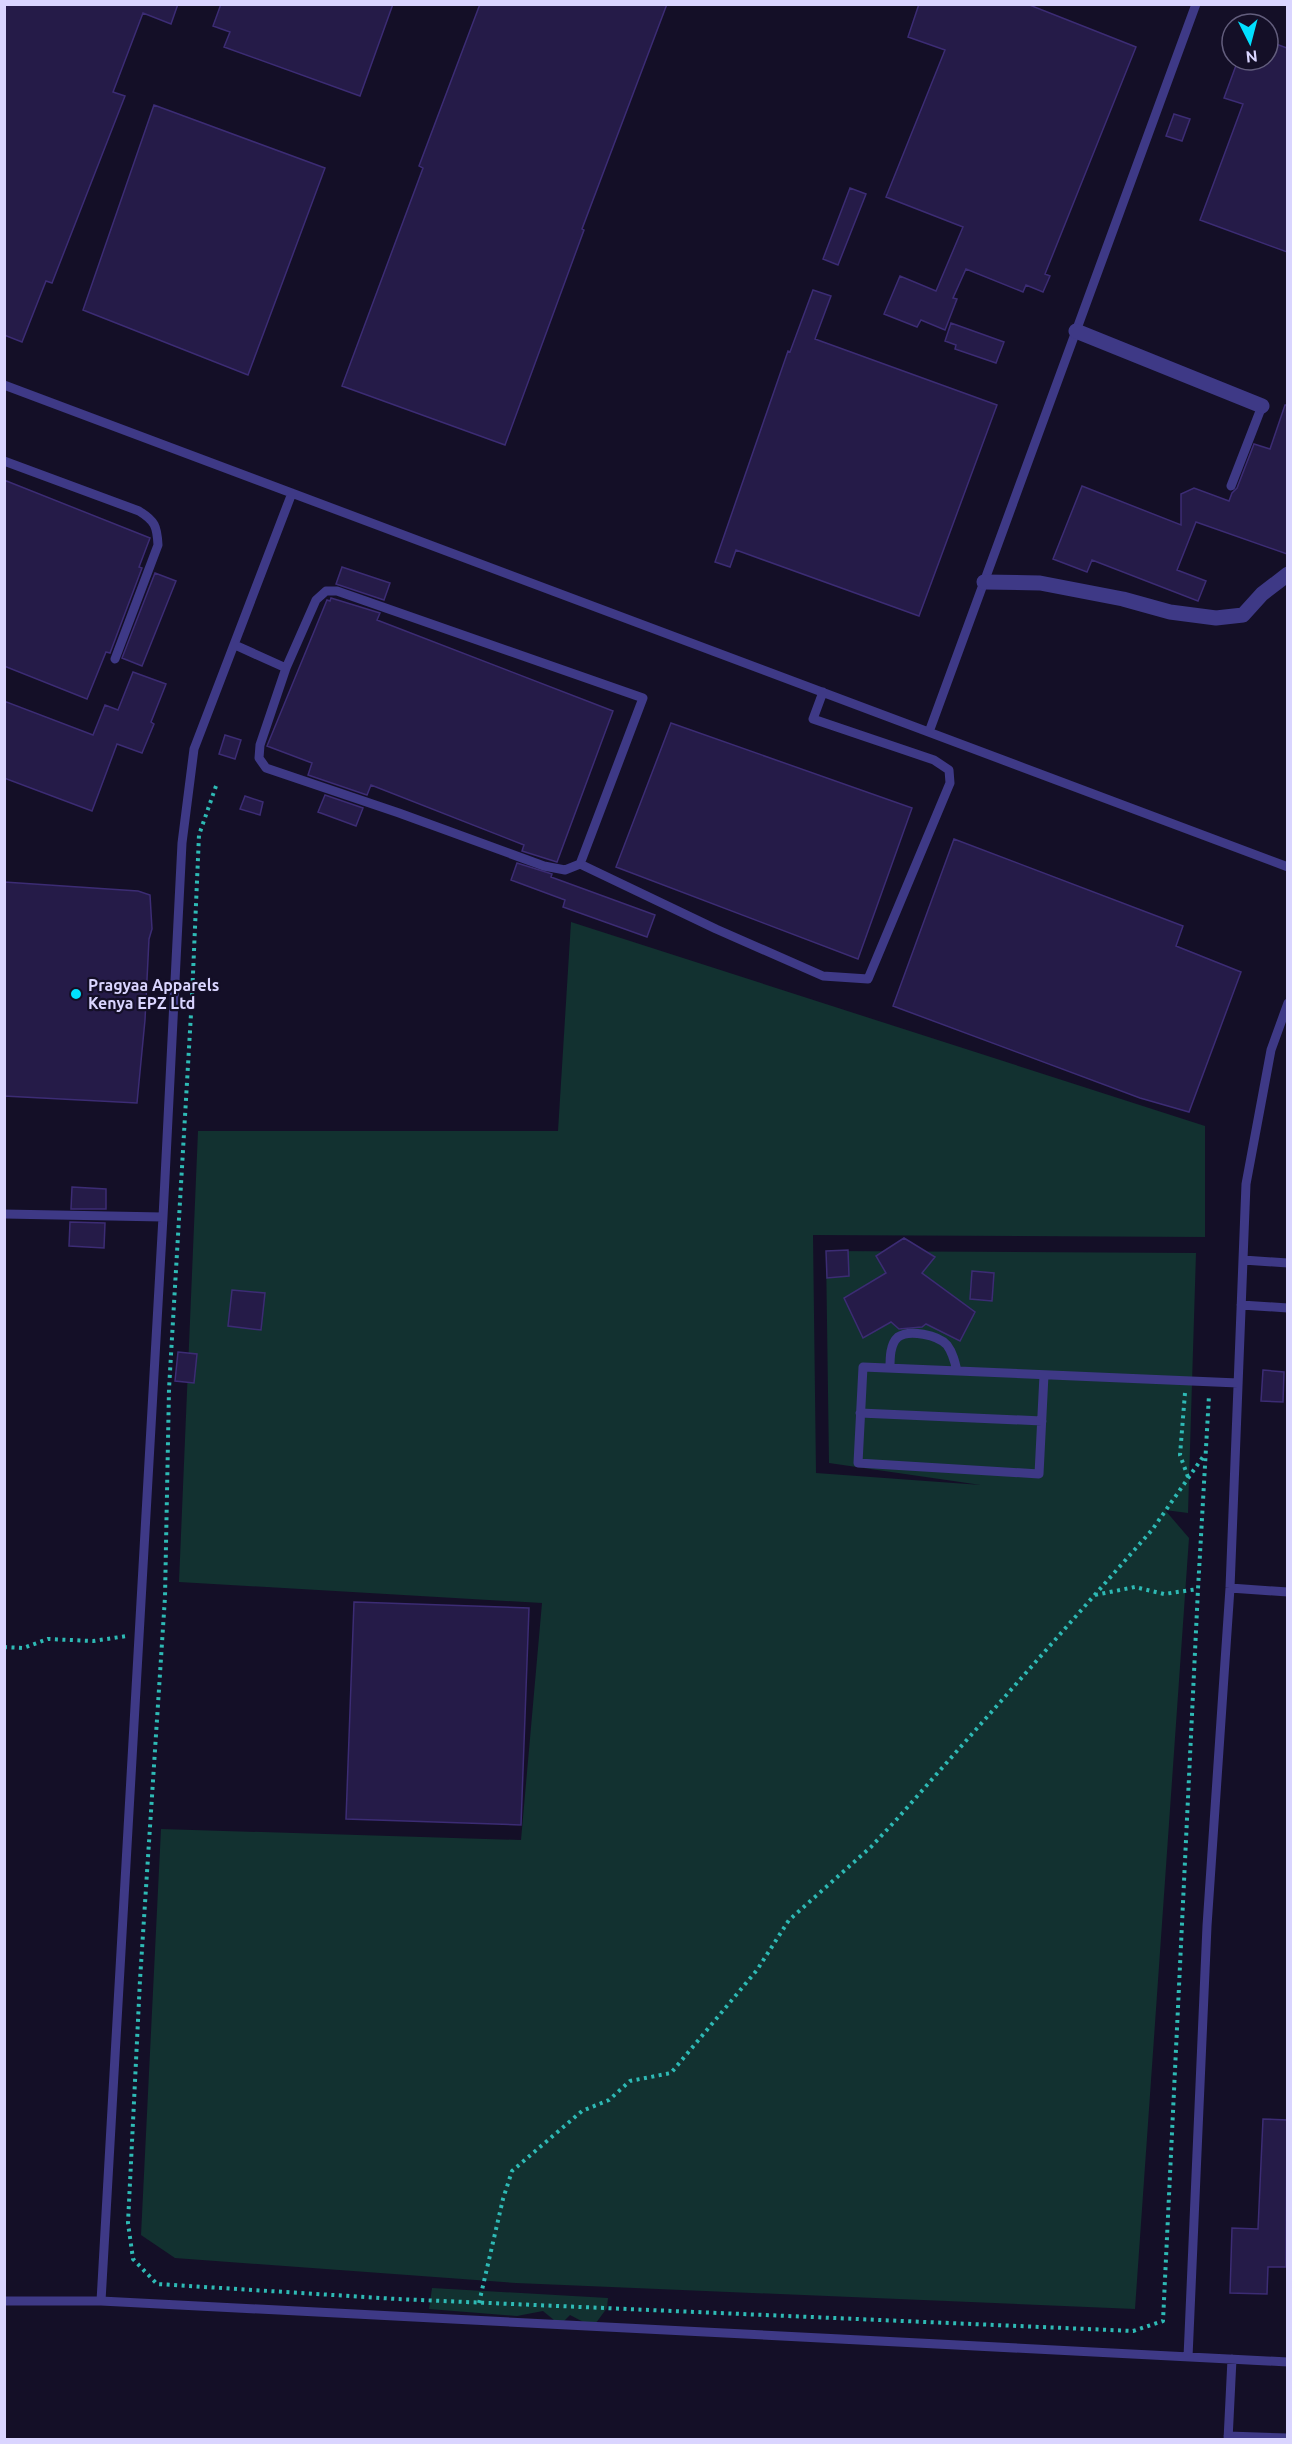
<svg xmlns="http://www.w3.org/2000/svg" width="1292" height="2444" font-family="Ubuntu,sans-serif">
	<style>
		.green { fill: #123130 }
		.building { fill: #251b48; stroke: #3c2c74; stroke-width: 1.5 }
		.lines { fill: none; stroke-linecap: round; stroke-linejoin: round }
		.path { stroke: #2ebab5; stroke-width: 4; stroke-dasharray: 3 4.5; stroke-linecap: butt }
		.service { stroke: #3e3986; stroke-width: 9 }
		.minor { stroke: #3e3986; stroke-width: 15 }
		.poi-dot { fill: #01e0ff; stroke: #140f27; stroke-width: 2 }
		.labels { text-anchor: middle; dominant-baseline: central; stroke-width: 4.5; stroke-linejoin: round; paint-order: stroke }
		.poi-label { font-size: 16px; font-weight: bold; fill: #dad5ff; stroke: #140f27; text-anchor: start }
	</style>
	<rect width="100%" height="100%" fill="#140f27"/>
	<path class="green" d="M 571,922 L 1205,1126 L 1205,1237 L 813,1235 L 816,1473 L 981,1485 L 829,1463 L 826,1251 L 1196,1253 L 1188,1513 L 1165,1510 L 1189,1538 L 1135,2309 L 516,2283 L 175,2258 L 141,2235 L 161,1829 L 521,1840 L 542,1603 L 179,1582 L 198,1131 L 558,1131 Z
		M 432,2288 L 608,2298 L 607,2308 L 593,2327 L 570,2315 L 560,2325 L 543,2311 L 517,2316 L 429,2309 Z"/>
	<path class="building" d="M 4,4 L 178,4 L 171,24 L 143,13 L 113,92 L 125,96 L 52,283 L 46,281 L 22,342 L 4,335 Z
		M 221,4 L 393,4 L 360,96 L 224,47 L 230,32 L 213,26 Z
		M 480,4 L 667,4 L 582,229 L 584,230 L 505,445 L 342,386 L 423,168 L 419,166 Z
		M 919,4 L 1027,4 L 1136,47 L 1045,274 L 1050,276 L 1043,292 L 1026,285 L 1023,292 L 966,269 L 953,298 L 957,299 L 945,330 L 921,320 L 917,327 L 884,314 L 900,276 L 936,291 L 963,227 L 886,197 L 945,50 L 908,37 Z
		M 1268,41 L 1287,48 L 1287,252 L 1200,220 L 1243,104 L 1224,98 L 1238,60 L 1268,60 Z
		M 154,105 L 325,168 L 248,375 L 83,310 Z
		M 1174,114 L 1190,119 L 1182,141 L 1166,136 Z
		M 850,188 L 866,194 L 838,265 L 823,259 Z
		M 813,290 L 831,296 L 815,339 L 997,405 L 919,616 L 736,550 L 730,567 L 715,562 L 788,351 L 790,352 Z
		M 951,323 L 1004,342 L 996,363 L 955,349 L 956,345 L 945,341 Z
		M 1285,405 L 1287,405 L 1287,554 L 1196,522 L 1177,570 L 1206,581 L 1198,601 L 1092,560 L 1087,572 L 1053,559 L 1082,486 L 1181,525 L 1181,494 L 1194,488 L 1229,501 L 1232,493 L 1237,488 L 1254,444 L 1270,449 Z
		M 4,480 L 150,538 L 139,567 L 142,568 L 110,653 L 106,652 L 87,699 L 4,666 Z
		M 342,567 L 390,583 L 384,600 L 336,584 Z
		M 155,573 L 176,581 L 142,666 L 122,658 Z
		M 331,598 L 380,613 L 377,620 L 613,711 L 557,862 L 522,851 L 524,845 L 371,785 L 367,795 L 308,775 L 312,763 L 267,746 L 327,600 L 330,601 Z
		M 133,672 L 166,684 L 151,722 L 154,724 L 142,753 L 117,744 L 92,811 L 4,778 L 4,701 L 93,735 L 105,705 L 118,710 Z
		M 671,723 L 912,808 L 858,959 L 616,867 Z
		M 225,735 L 241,740 L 235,759 L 219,754 Z
		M 325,795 L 363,808 L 356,826 L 318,812 Z
		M 245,796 L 263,802 L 260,815 L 240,809 Z
		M 954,839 L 1183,926 L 1176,946 L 1241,972 L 1189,1112 L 1140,1098 L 893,1006 Z
		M 517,863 L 552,874 L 551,877 L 655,915 L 647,937 L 563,907 L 565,900 L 511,880 Z
		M 4,882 L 138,891 L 150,895 L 152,929 L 149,939 L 145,1020 L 137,1103 L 4,1096 Z
		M 72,1187 L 106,1189 L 106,1209 L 71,1209 Z
		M 70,1222 L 105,1223 L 104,1248 L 69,1246 Z
		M 904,1238 L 935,1257 L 922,1273 L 975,1312 L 960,1341 L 926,1324 L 922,1327 L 899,1329 L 891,1322 L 863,1338 L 844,1298 L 886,1273 L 876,1256 Z
		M 848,1250 L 849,1276 L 827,1278 L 826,1251 Z
		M 972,1271 L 994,1273 L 992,1301 L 970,1299 Z
		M 232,1290 L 265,1293 L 261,1330 L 228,1326 Z
		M 178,1352 L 197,1354 L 194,1383 L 175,1381 Z
		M 1263,1370 L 1284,1372 L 1283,1402 L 1261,1401 Z
		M 354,1602 L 529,1608 L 521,1825 L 346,1819 Z
		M 1263,2119 L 1287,2120 L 1286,2267 L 1268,2267 L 1267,2294 L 1230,2293 L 1232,2228 L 1258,2229 Z"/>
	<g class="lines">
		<path class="path" d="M 216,786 L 199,835 L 192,997 L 169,1389 L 165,1597 L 140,1980 L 128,2223 L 133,2259 L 157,2284 L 397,2299 L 1133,2331 L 1163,2321 L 1198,1589 L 1209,1395
			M 1185,1393 L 1180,1455 L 1188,1477
			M 1095,1595 L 1135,1587 L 1164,1594 L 1198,1589
			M 4,1647 L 23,1648 L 48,1639 L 93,1641 L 127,1636
			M 479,2303 L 503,2199 L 512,2171 L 582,2111 L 609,2100 L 630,2081 L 671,2073 L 757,1970 L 789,1920 L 871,1847 L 897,1819 L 1152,1530 L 1205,1454"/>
		<path class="service" d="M 4,385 L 1288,867
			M 4,461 L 139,511 C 155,521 157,526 158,545 L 115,659
			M 1231,486 L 1262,406
			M 326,591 L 337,591 L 643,698 L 580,864 L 565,870 L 544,866 L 399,813 L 266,768 L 259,758 L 260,745 L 286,668 L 316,600 Z
			M 235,645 L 286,668
			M 929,732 L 1196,4
			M 580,864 L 716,929 L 823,976 L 868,979 L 950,783 L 949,770 L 934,760 L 813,719 L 823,692
			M 4,1214 L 163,1217
			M 1243,1260 L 1288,1263
			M 1241,1305 L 1288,1308
			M 890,1368 C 890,1358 890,1344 898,1337 C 909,1329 938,1335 947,1345 C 953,1353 955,1362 957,1371
			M 1044,1375 L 1039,1474 L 858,1463 L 863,1367 L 1238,1383
			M 860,1413 L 1042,1421
			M 1230,1588 L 1288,1592
			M 4,2301 L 101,2301 L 1288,2362
			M 101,2301 L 163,1217 L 182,843 L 194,749 L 292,493
			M 1188,2357 L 1207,1926 L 1230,1588 L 1246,1184 L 1271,1050 L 1288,1003
			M 1228,2436 L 1288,2438
			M 1228,2440 L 1232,2359"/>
		<path class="minor" d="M 1076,331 L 1262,406
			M 984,582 L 1040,583 L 1123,599 L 1170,612 L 1216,618 L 1243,615 L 1262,594 L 1288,574"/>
	</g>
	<circle class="poi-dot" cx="76" cy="994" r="6"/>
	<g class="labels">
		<g class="poi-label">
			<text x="88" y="985">Pragyaa Apparels<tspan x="88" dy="18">Kenya EPZ Ltd</tspan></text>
		</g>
	</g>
	<rect width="1292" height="2444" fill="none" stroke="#dad5ff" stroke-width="12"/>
	<g transform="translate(1250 42) rotate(174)"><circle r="28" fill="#140f27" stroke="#635e7d" stroke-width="1.5"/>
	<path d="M0-4.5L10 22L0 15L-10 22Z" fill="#01e0ff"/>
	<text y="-9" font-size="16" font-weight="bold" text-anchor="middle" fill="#dad5ff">N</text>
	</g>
</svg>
